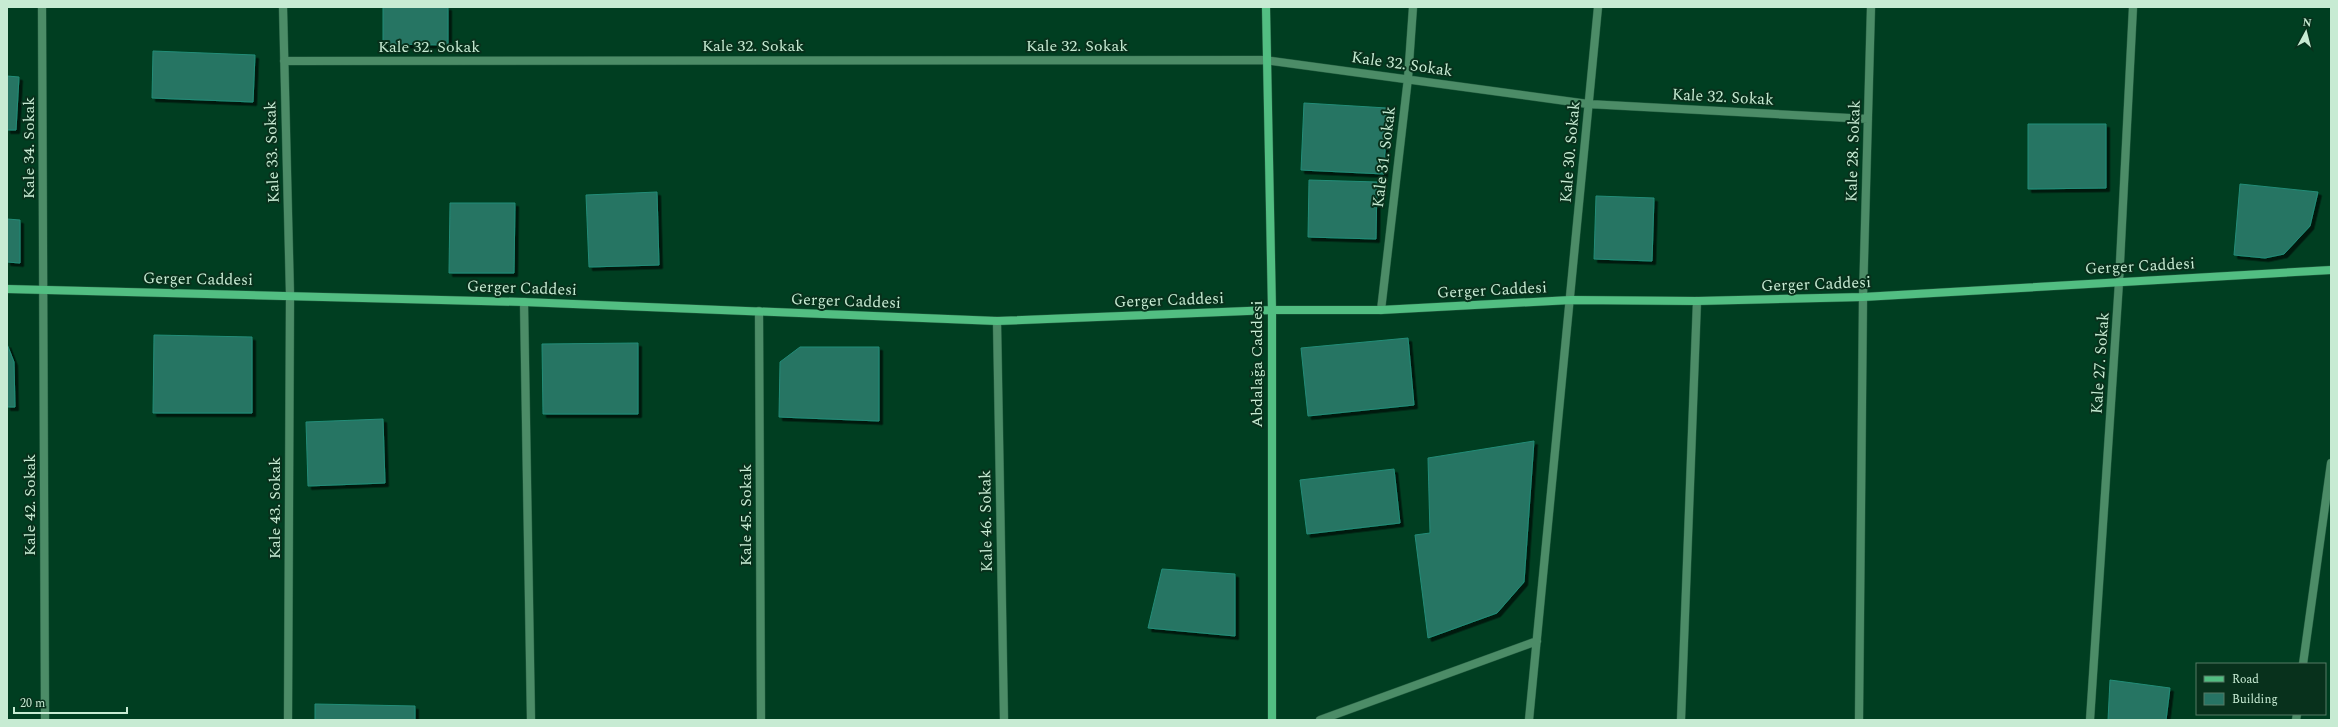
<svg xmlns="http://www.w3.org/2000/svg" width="2338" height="727" font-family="Spectral,serif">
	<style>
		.building { fill: #277464; stroke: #228d78; filter: url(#shadow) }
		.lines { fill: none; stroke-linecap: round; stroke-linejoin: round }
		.street-casing { stroke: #245d41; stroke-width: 9 }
		.secondary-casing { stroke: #245d41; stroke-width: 9 }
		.street { stroke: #4c8c67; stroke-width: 8 }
		.secondary { stroke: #52be82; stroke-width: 8 }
		.labels { text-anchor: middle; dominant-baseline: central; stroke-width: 4; stroke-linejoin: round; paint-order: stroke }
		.street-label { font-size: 16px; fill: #c7ebd3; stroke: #08311c }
	</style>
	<defs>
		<filter id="shadow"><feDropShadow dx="3.5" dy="3.5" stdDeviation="0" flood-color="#0009"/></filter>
	</defs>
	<rect width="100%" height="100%" fill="#003e21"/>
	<path class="building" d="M 383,7 L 448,7 L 448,45 L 383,44 Z
		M 153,51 L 255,55 L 253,102 L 152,98 Z
		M 7,76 L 19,77 L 16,130 L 7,130 Z
		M 1304,103 L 1387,108 L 1384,174 L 1301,170 Z
		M 2028,124 L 2106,124 L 2106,188 L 2028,189 Z
		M 1309,180 L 1377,182 L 1376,239 L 1308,237 Z
		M 2240,184 L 2318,192 L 2310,226 L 2284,254 L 2265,258 L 2234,255 Z
		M 657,192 L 659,265 L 589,267 L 586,195 Z
		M 1596,196 L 1654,198 L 1652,261 L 1594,259 Z
		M 450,203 L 515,203 L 514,273 L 449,273 Z
		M 7,219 L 20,220 L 20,263 L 7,262 Z
		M 154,335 L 252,337 L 252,413 L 153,413 Z
		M 1408,338 L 1414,405 L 1308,416 L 1301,348 Z
		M 638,343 L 638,414 L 543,414 L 542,344 Z
		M 7,344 L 14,362 L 15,407 L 7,407 Z
		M 800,347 L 879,347 L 879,421 L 779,417 L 780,362 Z
		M 383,419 L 385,483 L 308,486 L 306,422 Z
		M 1534,441 L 1524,582 L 1497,613 L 1428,638 L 1415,535 L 1430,533 L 1428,458 Z
		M 1394,469 L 1400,523 L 1307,534 L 1300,480 Z
		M 1162,569 L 1235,574 L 1235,636 L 1148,628 Z
		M 2110,680 L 2170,688 L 2166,720 L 2108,720 Z
		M 315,704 L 415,706 L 415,720 L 315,720 Z"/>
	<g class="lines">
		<defs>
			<path id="street" d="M 42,7 L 45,720
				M 283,7 L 290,295 L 288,720
				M 284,61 L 1265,60 L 1588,104 L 1868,119
				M 524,302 L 531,720
				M 1381,310 L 1408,78 L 1413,7
				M 759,311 L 761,720
				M 997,321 L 1004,720
				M 2303,664 L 2331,463
				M 1320,720 L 1537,641
				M 1529,720 L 1598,7
				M 1681,720 L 1697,301
				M 1859,720 L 1863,297 L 1871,7
				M 2090,720 L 2119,282 L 2133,7
				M 2296,720 L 2297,714"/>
			<path id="secondary" d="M 1266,7 L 1272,310 L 1272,720
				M 7,289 L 524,302 L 997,321 L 1272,310 L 1381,310 L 1571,300 L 1697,301 L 1863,297 L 2331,270"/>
		</defs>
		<use href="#street" class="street-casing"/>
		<use href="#secondary" class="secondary-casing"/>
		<use href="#street" class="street"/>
		<use href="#secondary" class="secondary"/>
	</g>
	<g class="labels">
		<g class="street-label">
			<text x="753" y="46">Kale 32. Sokak</text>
			<text x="1077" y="46">Kale 32. Sokak</text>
			<text x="429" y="47">Kale 32. Sokak</text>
			<text transform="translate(1402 64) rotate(8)">Kale 32. Sokak</text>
			<text transform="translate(1723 97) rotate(3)">Kale 32. Sokak</text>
			<text transform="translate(29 148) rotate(-90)">Kale 34. Sokak</text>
			<text transform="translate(1853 151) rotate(-88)">Kale 28. Sokak</text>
			<text transform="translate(272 152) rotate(-92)">Kale 33. Sokak</text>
			<text transform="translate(1570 152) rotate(-85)">Kale 30. Sokak</text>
			<text transform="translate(1384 157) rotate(-83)">Kale 31. Sokak</text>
			<text transform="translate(2140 266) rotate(-3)">Gerger Caddesi</text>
			<text transform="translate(198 279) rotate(1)">Gerger Caddesi</text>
			<text transform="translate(1816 284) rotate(-2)">Gerger Caddesi</text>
			<text transform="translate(522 288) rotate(2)">Gerger Caddesi</text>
			<text transform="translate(1492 290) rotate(-3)">Gerger Caddesi</text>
			<text transform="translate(1169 300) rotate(-2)">Gerger Caddesi</text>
			<text transform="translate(846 301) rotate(2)">Gerger Caddesi</text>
			<text transform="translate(2100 363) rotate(-86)">Kale 27. Sokak</text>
			<text transform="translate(1257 364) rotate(-90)">Abdalağa Caddesi</text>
			<text transform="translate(30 505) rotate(-90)">Kale 42. Sokak</text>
			<text transform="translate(275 508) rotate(-90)">Kale 43. Sokak</text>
			<text transform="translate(746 515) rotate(-90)">Kale 45. Sokak</text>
			<text transform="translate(986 521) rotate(-91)">Kale 46. Sokak</text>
		</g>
	</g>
	<rect width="2338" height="727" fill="none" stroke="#c7ebd3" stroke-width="16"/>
	<rect x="2196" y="663" width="130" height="52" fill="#08311c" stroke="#547b65"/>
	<rect x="2204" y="676" width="20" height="6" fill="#52be82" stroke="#547b65"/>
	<text x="2232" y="683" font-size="12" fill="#c7ebd3">Road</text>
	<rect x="2204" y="693" width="20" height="12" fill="#277464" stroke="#547b65"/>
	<text x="2232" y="703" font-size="12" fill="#c7ebd3">Building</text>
	<g transform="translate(2306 32) rotate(7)" stroke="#08311c" stroke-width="3" paint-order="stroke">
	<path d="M0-3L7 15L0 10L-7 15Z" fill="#c7ebd3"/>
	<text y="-6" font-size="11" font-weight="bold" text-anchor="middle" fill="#c7ebd3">N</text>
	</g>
	<path d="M14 707v6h113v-6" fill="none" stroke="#c7ebd3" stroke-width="2"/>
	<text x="20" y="707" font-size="12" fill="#c7ebd3" stroke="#08311c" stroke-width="3" paint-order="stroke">20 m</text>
</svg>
